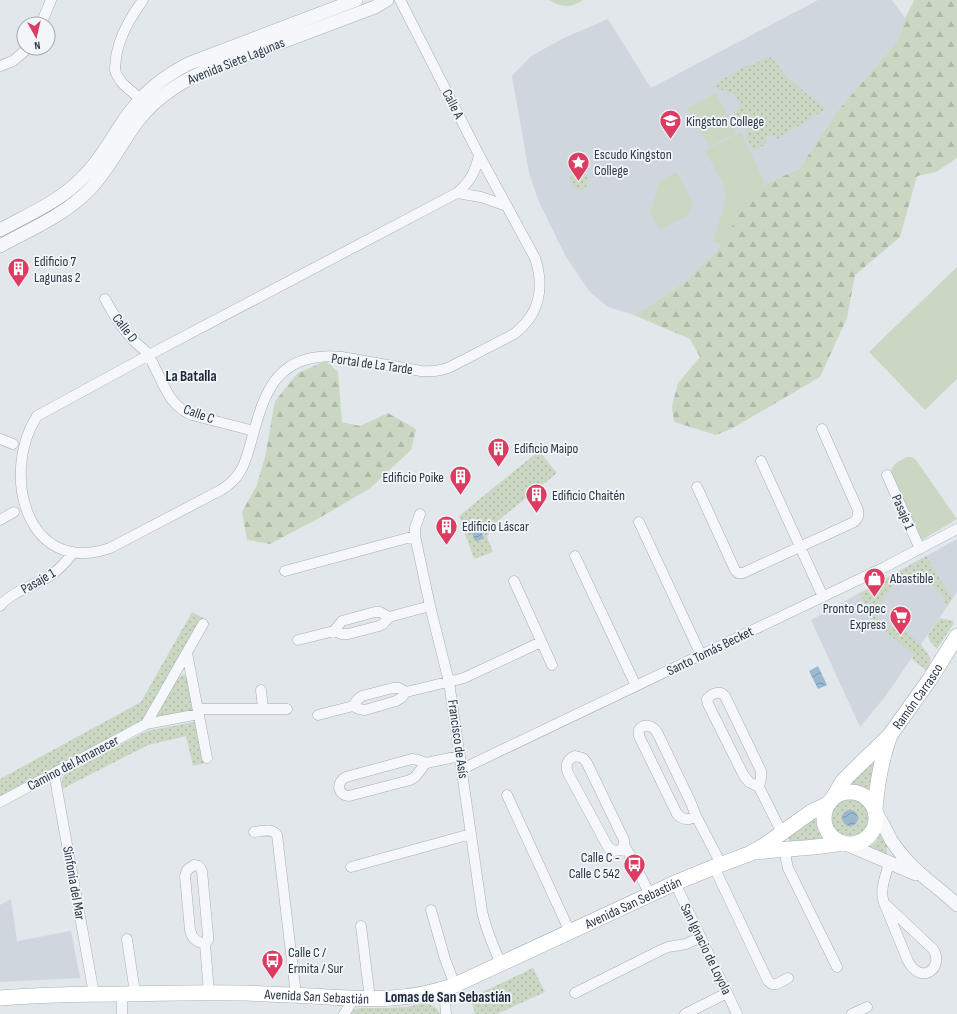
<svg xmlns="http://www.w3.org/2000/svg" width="957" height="1014" font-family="'Sofia Sans Condensed',sans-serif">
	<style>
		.built { fill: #d0d6de }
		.grass { fill: url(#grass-dots) }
		.forest { fill: url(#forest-firs) }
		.park { fill: #c9d7c3 }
		.water { fill: url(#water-waves) }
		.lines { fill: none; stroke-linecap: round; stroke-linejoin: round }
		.minor-casing { stroke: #a6aeb7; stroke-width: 11 }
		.tertiary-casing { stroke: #a6aeb7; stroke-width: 14 }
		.secondary-casing { stroke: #a6aeb7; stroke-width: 16 }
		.minor { stroke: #f6f7fa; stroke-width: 10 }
		.tertiary { stroke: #f6f7fa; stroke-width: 13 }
		.secondary { stroke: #fff; stroke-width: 15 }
		.labels { text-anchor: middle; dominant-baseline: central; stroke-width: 3.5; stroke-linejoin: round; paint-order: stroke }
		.street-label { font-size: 14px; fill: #283646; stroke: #f3f6f9 }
		.poi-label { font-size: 14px; fill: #283646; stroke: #f3f6f9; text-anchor: start }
		.neighbourhood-label { font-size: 15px; font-weight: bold; fill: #1a2637; stroke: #f3f6f9 }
	</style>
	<defs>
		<pattern id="grass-dots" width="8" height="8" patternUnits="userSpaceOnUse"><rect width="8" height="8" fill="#c9d7c3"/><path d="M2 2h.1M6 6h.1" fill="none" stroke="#adb9a9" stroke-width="1.8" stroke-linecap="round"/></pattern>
		<pattern id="forest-firs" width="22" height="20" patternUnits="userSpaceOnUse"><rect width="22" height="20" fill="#c9d7c3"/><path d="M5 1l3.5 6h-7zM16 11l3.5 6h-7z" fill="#adb9a9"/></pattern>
		<pattern id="water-waves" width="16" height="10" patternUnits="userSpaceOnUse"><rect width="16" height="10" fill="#9ab8d0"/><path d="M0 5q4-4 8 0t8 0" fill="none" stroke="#7e96ab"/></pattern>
	</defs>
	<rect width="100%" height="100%" fill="#e2e7ec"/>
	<path class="built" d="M 818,0 L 892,0 L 905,18 L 899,39 L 836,113 L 799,169 L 754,189 L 716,252 L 690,277 L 668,294 L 634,315 L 608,307 L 590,292 L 566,257 L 539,202 L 529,173 L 512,76 L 531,56 L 566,37 L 608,19 L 651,88 Z
		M 957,539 L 957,592 L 887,694 L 860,727 L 811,620 Z
		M 11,899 L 17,941 L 71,931 L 80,978 L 0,982 L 0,905 Z"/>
	<path class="grass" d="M 766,57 L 772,58 L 788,78 L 797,86 L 805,92 L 826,109 L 777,139 L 775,136 C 767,135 765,136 766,144 L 753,151 L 745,134 L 748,133 L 746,127 L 743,128 L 735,112 L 740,106 L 734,93 L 728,93 L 718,88 L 708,89 L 743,67 L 755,64 Z
		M 580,172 L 587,175 L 589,182 L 587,182 L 586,187 L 581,190 L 578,190 C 572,188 566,179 573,174 C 574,173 579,173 580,172 Z
		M 539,451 L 557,473 L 495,523 L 487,537 L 493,552 L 474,559 L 459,516 Z
		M 926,556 L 952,599 L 947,607 L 942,594 L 928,583 L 895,583 L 872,614 L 890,628 L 894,623 C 904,630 928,647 930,659 C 931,663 929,667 927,671 L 912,659 L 914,654 L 887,633 L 873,619 L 860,593 Z
		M 192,612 L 203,618 L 146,719 L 0,796 L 0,779 L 141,702 Z
		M 940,618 L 953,621 L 954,623 L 937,649 L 929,640 L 928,635 L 938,620 Z
		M 183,675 L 187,676 L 194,709 L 192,711 L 152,718 L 179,677 Z
		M 194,722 L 198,724 L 205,763 L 193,766 L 186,736 L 148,745 L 62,789 C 62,782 61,778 66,773 L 147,731 Z
		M 875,757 L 872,792 L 865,787 L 851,784 Z
		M830 818a20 20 0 1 1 40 0a20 20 0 1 1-40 0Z
		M 815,815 L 818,830 L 824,842 L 789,841 L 789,838 Z
		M 880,833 L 887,845 L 887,857 L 865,849 C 873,845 877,842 880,833 Z
		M 533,968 L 545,992 L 497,1014 L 472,1014 L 475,1013 L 470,998 Z
		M 425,1003 C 432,1005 437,1007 440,1014 L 350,1014 L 354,1010 L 359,1008 L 386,1008 L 406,1007 Z"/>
	<path class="forest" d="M 913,0 L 957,0 L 957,158 L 936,172 L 917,176 L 900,237 L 855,275 L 847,318 L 820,377 L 733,428 L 716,435 L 674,422 L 672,406 L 678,383 L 700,357 L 690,339 L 634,315 L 668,294 L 690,277 L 716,252 L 754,189 L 799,169 L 836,113 L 899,39 L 905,18 L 914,1 Z
		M 326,361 L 338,372 L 342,422 L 360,426 L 388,413 L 416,429 L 411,450 L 369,489 L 321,517 L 270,544 L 247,540 L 242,512 L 257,485 L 265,457 L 275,401 L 298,373 Z"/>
	<path class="park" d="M 549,0 L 583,0 C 571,8 562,8 549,0 Z
		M 716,93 L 736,133 L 709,147 L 687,108 Z
		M 741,132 L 765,184 L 754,189 L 721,245 L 713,241 L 727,196 L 723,189 L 725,187 L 705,151 Z
		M 676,172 L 693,202 L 688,215 L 660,230 L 650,214 L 659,182 Z
		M 957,267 L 957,379 L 925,410 L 869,352 Z
		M 907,457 L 912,457 L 916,460 L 957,519 L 922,540 L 891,473 C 892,463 899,461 907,457 Z"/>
	<path class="water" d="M 479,523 L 484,539 L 475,541 L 470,526 Z
		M 818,666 L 827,685 L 818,689 L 809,671 Z
		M842 818a8 8 0 1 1 16 0a8 8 0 1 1-16 0Z"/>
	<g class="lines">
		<defs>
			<path id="minor" d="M 143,0 C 130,18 120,35 116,57 C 116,61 115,65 115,70 C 116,75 119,79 123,84 L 145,103
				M 400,0 L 479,155 L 535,258 C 545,288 539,315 514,334 L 452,366 C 442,371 432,372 421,371 L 342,357 C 332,356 322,356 312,358 C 269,366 261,407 251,442 C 245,464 241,478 221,490 L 110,548 C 27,577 0,474 37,416 L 149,355 L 457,193 C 471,181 475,172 479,155
				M 41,24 L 51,0
				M 0,66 L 13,61 L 28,48
				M 457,193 L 481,197 L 507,206
				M 105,299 C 113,314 121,327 133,340 C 138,345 144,349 148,354 C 151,358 153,364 155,368 C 165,387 170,406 192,415 L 254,431
				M 0,439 L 13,444
				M 761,461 L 823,597
				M 887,475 L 920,549
				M 697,487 L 735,570 L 738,573 L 743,573 L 854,522 L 858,517 L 858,510 L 822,429
				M 420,514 L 415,528 L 415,536 L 430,606 L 449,682 L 482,911 C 486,930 493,946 501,964
				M 0,520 L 14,512
				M 639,522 L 701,655
				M 575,556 L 636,686
				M 285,571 L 415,536
				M 514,581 L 552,665
				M 0,606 C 11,592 33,586 48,577 C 58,571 66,562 73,553
				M 334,631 L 342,621 L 375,612 L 380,612 L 389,617
				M 298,640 L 334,631 L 342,634 L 348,634 L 379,626 L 383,624 L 389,617 L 430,606
				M 187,653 L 207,758
				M 261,690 L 263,709
				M 353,706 L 358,699 L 362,696 L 393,688 L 399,688 L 406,692
				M 198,709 L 287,709
				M 318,715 L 353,706 L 359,709 L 365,710 L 396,701 L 401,698 L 406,692 L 464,678 L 541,642
				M 146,724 L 203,624
				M 575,756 L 583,758 L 587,763 L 624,840 L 624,845 L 621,850 L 614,851 L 608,847 L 568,773 C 565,766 567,759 575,756 Z
				M 426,763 L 415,777 L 410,780 L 349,796 C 337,795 336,782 346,777 L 412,759 L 418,760 L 426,763 L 460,756
				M 462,769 L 885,567 L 957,529
				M 54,773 L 94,994
				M 759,787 L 761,778 L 761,771 L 725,696 C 720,690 712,693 707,699 L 708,704 L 744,776 L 749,782 L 759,787 L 782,833
				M 507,795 L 570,932
				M 0,802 L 146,724 L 199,714
				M 696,816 C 689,821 682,820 677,814 L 639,736 L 639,730 C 644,723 652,725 657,732 L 691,803 L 696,816 L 721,864
				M 254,832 C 262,831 272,828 277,835 L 296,995
				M 624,845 L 630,855 L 650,895
				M 787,849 L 786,859 L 788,868 L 837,967
				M 351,867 L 471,834
				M 714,867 L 768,981 L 772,984 L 777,984 L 788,978
				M 675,883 L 737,1014
				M 884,903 L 933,949 C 945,968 921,986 908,961 L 884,903 C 879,891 886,875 889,863
				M 431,910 L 445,959 L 455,985
				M 361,926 L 370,999
				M 127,939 L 135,993
				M 205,944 C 197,942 192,939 190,930 L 185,876 L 187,870 L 194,865 L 199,866 L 202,871 L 208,935 L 208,940 L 205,944 L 209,993
				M 444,989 L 446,1014
				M 575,993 L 661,950 L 668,947 L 686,944 L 701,937
				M 122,994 L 122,1014
				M 344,1014 L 354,999
				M 685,1014 L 727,993
				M 852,1014 L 867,1007"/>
			<path id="tertiary" d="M 0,230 C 29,214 61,201 84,176 C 103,157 114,133 130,112 C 146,90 166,75 190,63 L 356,0
				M 0,246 C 31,229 65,215 90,189 C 107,171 118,149 132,129 C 150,101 176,84 205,71 L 375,7 L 387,0
				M 876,813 C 883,822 886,831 891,840 C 895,846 899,852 904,857 C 919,876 940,888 957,905
				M 846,844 L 916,874"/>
			<g id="secondary">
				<circle cx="850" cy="818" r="26"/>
				<path id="s1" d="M 833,798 L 843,781 L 890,735 L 930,679 L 957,636"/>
				<path d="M 875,809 C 877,784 881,761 889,738"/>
				<path d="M 757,852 C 785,848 814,849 842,843"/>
				<path id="s2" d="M 0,998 C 40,995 81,994 121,994 C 163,993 204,992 245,993 C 267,994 290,995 312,996 C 362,999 407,1003 455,985 L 675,883 L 714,867 L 749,854 L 765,845 L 811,812 L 828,804"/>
			</g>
		</defs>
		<use href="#minor" class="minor-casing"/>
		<use href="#tertiary" class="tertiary-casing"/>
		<use href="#secondary" class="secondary-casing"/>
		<use href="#minor" class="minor"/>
		<use href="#tertiary" class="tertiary"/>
		<use href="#secondary" class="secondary"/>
	</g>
	<defs>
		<symbol id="school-pin" viewBox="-11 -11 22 30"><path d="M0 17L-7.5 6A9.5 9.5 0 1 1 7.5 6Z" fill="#dd3b61" stroke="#f3f6f9"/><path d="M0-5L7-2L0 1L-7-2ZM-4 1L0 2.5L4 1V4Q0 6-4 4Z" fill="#fff"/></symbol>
		<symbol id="sight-pin" viewBox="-11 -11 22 30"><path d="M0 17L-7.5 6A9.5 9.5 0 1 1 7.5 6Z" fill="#dd3b61" stroke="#f3f6f9"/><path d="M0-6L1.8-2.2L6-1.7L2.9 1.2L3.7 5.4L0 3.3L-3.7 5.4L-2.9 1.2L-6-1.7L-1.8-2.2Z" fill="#fff"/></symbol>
		<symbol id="building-pin" viewBox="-11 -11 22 30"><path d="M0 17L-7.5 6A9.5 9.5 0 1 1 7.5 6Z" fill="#dd3b61" stroke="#f3f6f9"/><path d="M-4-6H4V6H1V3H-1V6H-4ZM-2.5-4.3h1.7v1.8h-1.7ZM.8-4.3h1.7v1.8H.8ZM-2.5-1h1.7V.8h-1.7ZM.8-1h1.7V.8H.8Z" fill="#fff"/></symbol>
		<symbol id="shop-pin" viewBox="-11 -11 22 30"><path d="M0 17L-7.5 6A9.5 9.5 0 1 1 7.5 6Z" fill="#dd3b61" stroke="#f3f6f9"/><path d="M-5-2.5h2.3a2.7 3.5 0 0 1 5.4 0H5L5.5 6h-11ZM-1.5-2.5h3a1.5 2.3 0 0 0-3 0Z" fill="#fff"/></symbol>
		<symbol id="supermarket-pin" viewBox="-11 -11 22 30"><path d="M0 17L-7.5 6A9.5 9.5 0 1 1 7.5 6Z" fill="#dd3b61" stroke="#f3f6f9"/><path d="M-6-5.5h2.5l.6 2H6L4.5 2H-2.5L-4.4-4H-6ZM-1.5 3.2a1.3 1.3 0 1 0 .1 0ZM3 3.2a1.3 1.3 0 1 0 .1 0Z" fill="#fff"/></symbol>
		<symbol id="bus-pin" viewBox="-11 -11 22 30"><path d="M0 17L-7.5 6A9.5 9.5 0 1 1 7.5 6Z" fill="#dd3b61" stroke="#f3f6f9"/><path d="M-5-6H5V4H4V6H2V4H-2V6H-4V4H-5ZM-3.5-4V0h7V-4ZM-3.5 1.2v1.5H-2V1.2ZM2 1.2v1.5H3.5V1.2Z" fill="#fff"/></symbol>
	</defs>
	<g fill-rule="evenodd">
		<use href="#school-pin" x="658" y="108" width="25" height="34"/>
		<use href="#sight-pin" x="566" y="150" width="25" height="34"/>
		<use href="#building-pin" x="6" y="256" width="25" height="34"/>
		<use href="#building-pin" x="486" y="436" width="25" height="34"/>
		<use href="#building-pin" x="448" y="464" width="25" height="34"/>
		<use href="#building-pin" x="524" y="482" width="25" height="34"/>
		<use href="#building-pin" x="434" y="514" width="25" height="34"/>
		<use href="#shop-pin" x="862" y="566" width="25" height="34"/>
		<use href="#supermarket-pin" x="888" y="604" width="25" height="34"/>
		<use href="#bus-pin" x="622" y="852" width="25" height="34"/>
		<use href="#bus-pin" x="260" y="948" width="25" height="34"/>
	</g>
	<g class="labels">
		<g class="street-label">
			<text transform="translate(236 61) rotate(-22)">Avenida Siete Lagunas</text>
			<text transform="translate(453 104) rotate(63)">Calle A</text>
			<text transform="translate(125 328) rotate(52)">Calle D</text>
			<text transform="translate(372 364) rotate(8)">Portal de La Tarde</text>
			<text transform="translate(199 414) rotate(20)">Calle C</text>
			<text transform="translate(903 512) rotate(66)">Pasaje 1</text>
			<text transform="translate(38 581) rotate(-30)">Pasaje 1</text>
			<text transform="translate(710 651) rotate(-26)">Santo Tomás Becket</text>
			<text stroke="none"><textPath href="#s1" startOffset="133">Ramón Carrasco</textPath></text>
			<text transform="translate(458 739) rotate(82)">Francisco de Asís</text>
			<text transform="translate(73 763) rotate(-28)">Camino del Amanecer</text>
			<text transform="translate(74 883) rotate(80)">Sinfonía del Mar</text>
			<text stroke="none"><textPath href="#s2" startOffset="653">Avenida San Sebastián</textPath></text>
			<text transform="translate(706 949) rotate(64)">San Ignacio de Loyola</text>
			<text stroke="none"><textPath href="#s2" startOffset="317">Avenida San Sebastián</textPath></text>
		</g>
		<g class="poi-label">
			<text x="686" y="121">Kingston College</text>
			<text x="594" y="154">Escudo Kingston<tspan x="594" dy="16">College</tspan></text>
			<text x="34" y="261">Edificio 7<tspan x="34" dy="16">Lagunas 2</tspan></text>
			<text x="514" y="448">Edificio Maipo</text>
			<text x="444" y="477" text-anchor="end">Edificio Poike</text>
			<text x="552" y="495">Edificio Chaitén</text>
			<text x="462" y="526">Edificio Láscar</text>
			<text x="890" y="578">Abastible</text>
			<text x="886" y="608" text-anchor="end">Pronto Copec<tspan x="886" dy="16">Express</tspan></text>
			<text x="620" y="857" text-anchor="end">Calle C -<tspan x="620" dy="16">Calle C 542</tspan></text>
			<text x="288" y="952">Calle C /<tspan x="288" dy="16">Ermita / Sur</tspan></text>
		</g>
		<g class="neighbourhood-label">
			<text x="191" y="376">La Batalla</text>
			<text x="448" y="997">Lomas de San Sebastián</text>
		</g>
	</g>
	<g transform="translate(36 36) rotate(172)"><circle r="19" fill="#f3f6f9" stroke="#a2a9b1"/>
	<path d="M0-3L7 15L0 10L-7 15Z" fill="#dd3b61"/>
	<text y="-6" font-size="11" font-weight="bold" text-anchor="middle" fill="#283646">N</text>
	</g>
</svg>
